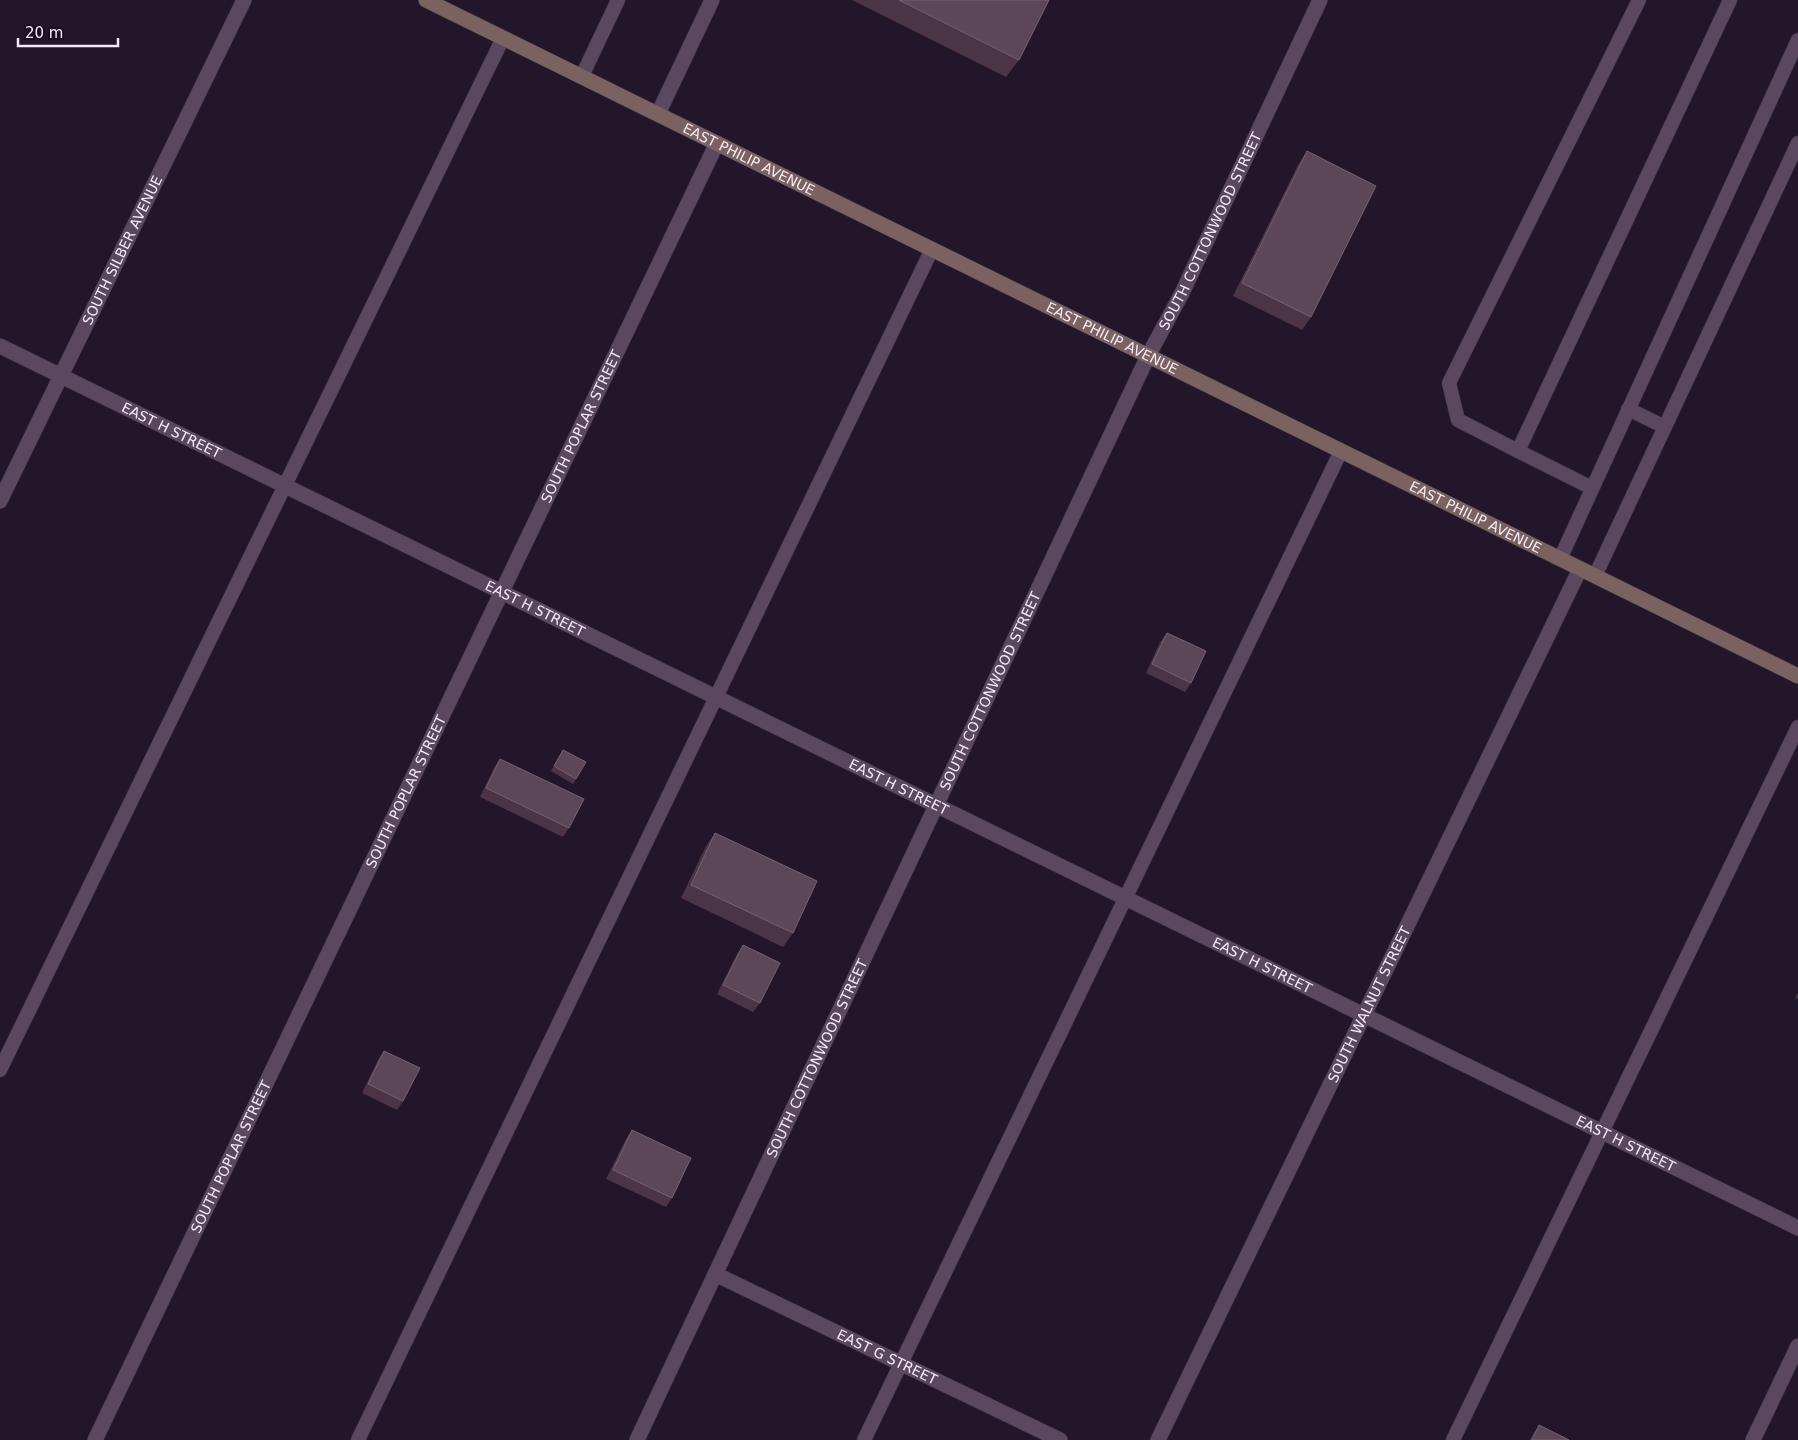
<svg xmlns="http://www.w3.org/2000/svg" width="1798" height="1440" font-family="'DejaVu Sans',sans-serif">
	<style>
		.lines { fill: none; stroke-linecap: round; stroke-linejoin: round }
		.service-casing { stroke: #3b3040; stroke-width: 15 }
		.minor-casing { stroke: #3b3040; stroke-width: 16 }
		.secondary-casing { stroke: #3b3040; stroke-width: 16 }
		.service { stroke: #594860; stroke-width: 14 }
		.minor { stroke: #594860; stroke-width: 15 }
		.secondary { stroke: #796260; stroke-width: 15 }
		.wall { fill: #4a3445 }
		.building { fill: #5c4758; stroke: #746171 }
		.labels { text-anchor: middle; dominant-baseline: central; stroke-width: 4; stroke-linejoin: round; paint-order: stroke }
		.street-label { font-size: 14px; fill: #f5eaf9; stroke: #1b0c21 }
	</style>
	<rect width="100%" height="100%" fill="#24162a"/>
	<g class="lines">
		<defs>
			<path id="service" d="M 1639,0 L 1449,383 L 1458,420 L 1518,451 L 1730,0
				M 582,76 L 618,0
				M 1628,409 L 1665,427
				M 1518,451 L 1592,488
				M 1560,559 L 1798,40
				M 1595,576 L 1798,143
				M 0,1070 L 503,38
				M 358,1440 L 932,249
				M 864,1440 L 1341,451
				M 1453,1440 L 1798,727"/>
			<g id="minor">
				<path d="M 658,114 L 712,0"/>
				<path id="s1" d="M 0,346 L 1798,1228"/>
				<path id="s2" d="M 0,501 L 244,0"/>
				<path id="s3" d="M 715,1274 L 1060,1440"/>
				<path id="s4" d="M 95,1440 L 717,143"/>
				<path id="s5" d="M 637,1440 L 1148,356 L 1182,293 L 1320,0"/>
				<path id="s6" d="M 1158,1440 L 1580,569"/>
				<path d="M 1753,1440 L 1798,1346"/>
			</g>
			<g id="secondary">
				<path id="s7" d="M 426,0 L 1798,676"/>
			</g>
		</defs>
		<use href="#service" class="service-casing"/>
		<use href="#minor" class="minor-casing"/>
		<use href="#secondary" class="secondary-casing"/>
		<use href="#service" class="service"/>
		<use href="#minor" class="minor"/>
		<use href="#secondary" class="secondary"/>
	</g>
	<path class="wall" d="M 852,0 L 1049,0 L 1019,60 L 1006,77 Z
		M 1307,151 L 1311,317 L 1302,330 L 1233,296 L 1298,165 Z
		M 1167,633 L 1191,683 L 1185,692 L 1146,673 L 1160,642 Z
		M 563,750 L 576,779 L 573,784 L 551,771 Z
		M 500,759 L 569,828 L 563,837 L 480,797 L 494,768 Z
		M 715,833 L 793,933 L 783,947 L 681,898 L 706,846 Z
		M 743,945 L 760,1003 L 753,1012 L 717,994 L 737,954 Z
		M 1798,993 L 1798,999 L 1795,998 Z
		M 384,1051 L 403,1101 L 397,1110 L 362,1093 L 378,1060 Z
		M 632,1130 L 672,1198 L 666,1207 L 606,1179 L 626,1139 Z
		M 1539,1425 L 1569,1440 L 1530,1440 L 1533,1434 Z"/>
	<path class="building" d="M 899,0 L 1049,0 L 1019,60 Z
		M 1307,151 L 1376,186 L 1311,317 L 1242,283 Z
		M 1167,633 L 1206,651 L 1191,683 L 1152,664 Z
		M 563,750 L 586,762 L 576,779 L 554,766 Z
		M 500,759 L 584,799 L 569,828 L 486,788 Z
		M 715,833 L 817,881 L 793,933 L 691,885 Z
		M 743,945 L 780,963 L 760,1003 L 723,985 Z
		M 384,1051 L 420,1068 L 403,1101 L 368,1084 Z
		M 632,1130 L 691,1158 L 672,1198 L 613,1170 Z
		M 1539,1425 L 1569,1440 L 1532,1440 Z"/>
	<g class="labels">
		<g class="street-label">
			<text stroke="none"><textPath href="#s7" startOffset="360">EAST PHILIP AVENUE</textPath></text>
			<text stroke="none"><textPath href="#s5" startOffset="1338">SOUTH COTTONWOOD STREET</textPath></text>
			<text stroke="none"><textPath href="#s2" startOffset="279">SOUTH SILBER AVENUE</textPath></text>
			<text stroke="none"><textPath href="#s7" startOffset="765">EAST PHILIP AVENUE</textPath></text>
			<text stroke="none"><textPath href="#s4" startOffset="1124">SOUTH POPLAR STREET</textPath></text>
			<text stroke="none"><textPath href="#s1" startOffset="191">EAST H STREET</textPath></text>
			<text stroke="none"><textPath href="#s7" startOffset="1170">EAST PHILIP AVENUE</textPath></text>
			<text stroke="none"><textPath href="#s1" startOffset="596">EAST H STREET</textPath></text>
			<text stroke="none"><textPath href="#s5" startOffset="828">SOUTH COTTONWOOD STREET</textPath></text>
			<text stroke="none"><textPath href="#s1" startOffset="1001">EAST H STREET</textPath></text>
			<text stroke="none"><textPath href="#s4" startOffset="719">SOUTH POPLAR STREET</textPath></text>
			<text stroke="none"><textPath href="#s1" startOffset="1406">EAST H STREET</textPath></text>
			<text stroke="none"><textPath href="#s6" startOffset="484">SOUTH WALNUT STREET</textPath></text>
			<text stroke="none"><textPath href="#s5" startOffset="422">SOUTH COTTONWOOD STREET</textPath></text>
			<text stroke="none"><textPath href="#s1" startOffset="1811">EAST H STREET</textPath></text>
			<text stroke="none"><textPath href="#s4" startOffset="314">SOUTH POPLAR STREET</textPath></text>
			<text stroke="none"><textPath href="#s3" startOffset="191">EAST G STREET</textPath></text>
		</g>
	</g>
	<path d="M18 38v8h100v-8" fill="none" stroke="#f5eaf9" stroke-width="2.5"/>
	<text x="25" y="38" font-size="15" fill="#f5eaf9" stroke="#1b0c21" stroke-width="4" paint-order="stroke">20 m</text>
</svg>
